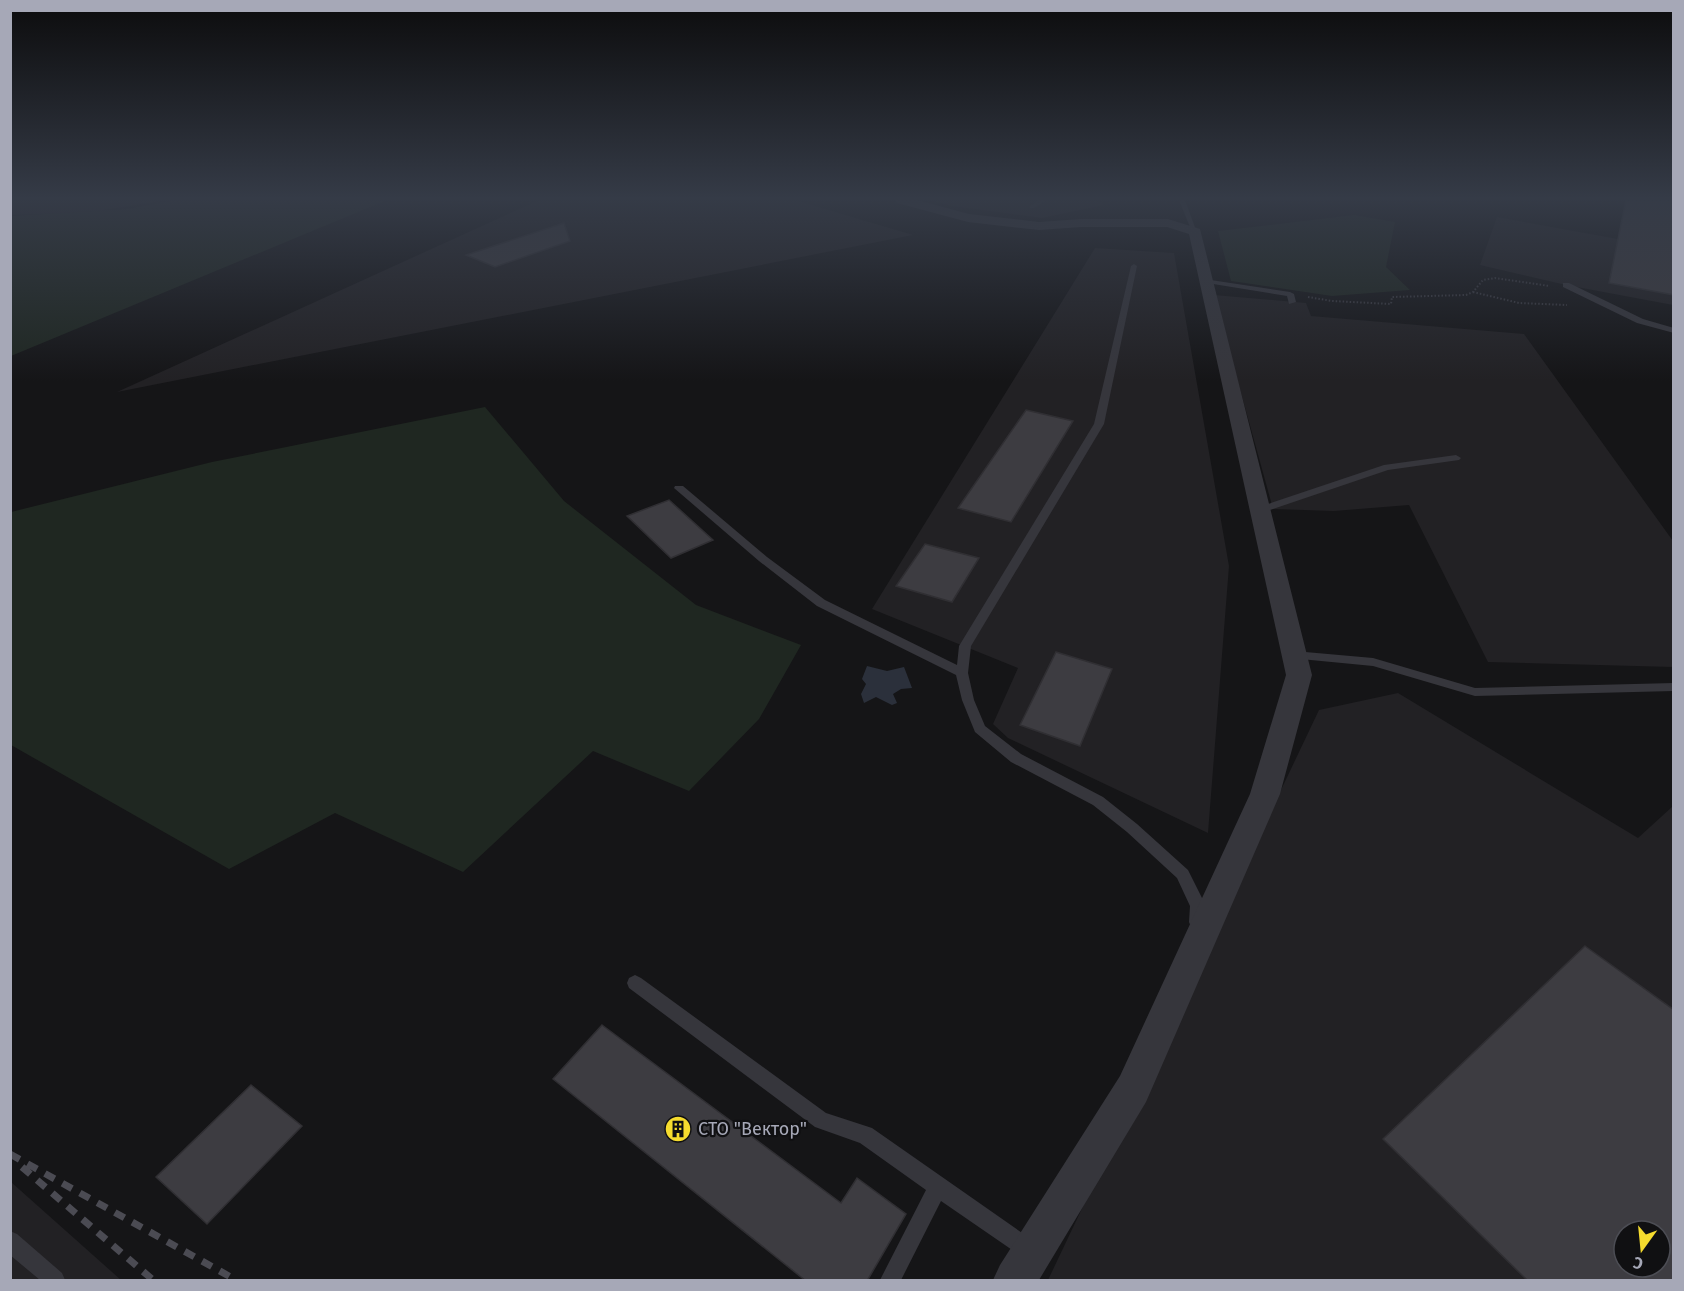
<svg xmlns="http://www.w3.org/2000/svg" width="1684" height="1291" font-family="'Fira Sans',sans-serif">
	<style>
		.built { fill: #222124; fill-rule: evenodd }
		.green { fill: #1f2721 }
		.water { fill: #2b303b }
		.building { fill: #3d3c41; stroke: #302f33; stroke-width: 1.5; fill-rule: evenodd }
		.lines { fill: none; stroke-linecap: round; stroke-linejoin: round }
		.path { stroke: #3c3c43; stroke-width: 2; stroke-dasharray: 1.5 2; stroke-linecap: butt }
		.lane { fill: #36363c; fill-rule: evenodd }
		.street { fill: #36363c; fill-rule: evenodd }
		.rail { stroke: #4b4b53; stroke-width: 7; stroke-dasharray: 11 9; stroke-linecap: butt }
		.labels { text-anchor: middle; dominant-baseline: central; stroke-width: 4.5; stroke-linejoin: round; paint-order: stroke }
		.near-poi-label { font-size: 18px; fill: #a6a8b7; stroke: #101012; text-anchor: start }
	</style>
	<rect width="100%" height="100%" fill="#151517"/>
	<path class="built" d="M 10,200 L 167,200 L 92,212 L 11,215 Z
		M 539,200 L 795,200 L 913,235 L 117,392 Z
		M 929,200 L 1095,200 L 1104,205 L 1042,218 L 952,206 Z
		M 1497,217 L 1673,249 L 1673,305 L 1566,285 L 1480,265 Z
		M 1095,248 L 1174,253 L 1229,566 L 1208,833 L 1008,738 L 993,724 L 1018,668 L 872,609 Z
		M 1214,295 L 1306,303 L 1311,316 L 1524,334 L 1673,541 L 1673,667 L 1488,662 L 1409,505 L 1334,511 L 1273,509 Z
		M 1398,693 L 1638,838 L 1673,806 L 1673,1280 L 1048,1280 L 1319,710 ZM 1624,1231 L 1660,1231 L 1660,1267 L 1624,1267 Z
		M 11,1182 L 121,1280 L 11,1280 Z"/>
	<path class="green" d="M 176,200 L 387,200 L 11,356 L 11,216 L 127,209 Z
		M 1354,215 L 1395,222 L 1386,267 L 1410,290 L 1332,296 L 1231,281 L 1218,231 Z
		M 485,407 L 564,501 L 696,605 L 801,645 L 759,719 L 689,791 L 593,751 L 463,872 L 335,813 L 229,869 L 11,745 L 11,512 L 212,462 Z"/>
	<path class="water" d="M 867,666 L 887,671 L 904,667 L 912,688 L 901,689 L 893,694 L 897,703 L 892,705 L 876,697 L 864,703 L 861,694 L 866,684 L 862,679 Z"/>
	<path class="building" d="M 1626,200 L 1674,200 L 1674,295 L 1609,283 Z
		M 564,223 L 570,241 L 495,267 L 466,255 Z
		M 1026,410 L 1073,421 L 1011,522 L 958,508 Z
		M 669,500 L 713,540 L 671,558 L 627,516 Z
		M 925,544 L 979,558 L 952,602 L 896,586 Z
		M 1056,652 L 1112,669 L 1080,746 L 1020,725 Z
		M 1585,946 L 1674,1010 L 1674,1281 L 1528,1281 L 1383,1139 ZM 1624,1231 L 1660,1231 L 1660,1267 L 1624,1267 Z
		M 602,1025 L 841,1203 L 857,1178 L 906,1214 L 867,1281 L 806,1281 L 553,1079 Z
		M 251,1085 L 302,1126 L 207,1224 L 156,1177 Z"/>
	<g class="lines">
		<path class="path" d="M 1473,292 L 1519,303 L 1567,305
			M 1308,297 L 1332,301 L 1391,304 L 1392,297 L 1466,295 L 1473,292 L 1483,280 L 1495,278 L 1549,286"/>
		<path class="lane" d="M 1039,200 L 1047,200 L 1034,208 L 1030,208 L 1030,206 Z
			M 1179,200 L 1185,200 L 1197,233 L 1192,232 Z
			M 1134,264 L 1137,266 L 1104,424 L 971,646 L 968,673 L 974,700 L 985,726 L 1021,754 L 1103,797 L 1137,824 L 1188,870 L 1206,906 L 1205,922 L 1203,927 L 1197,929 L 1191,927 L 1189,922 L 1190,906 L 1177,878 L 1127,832 L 1093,805 L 1011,762 L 975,732 L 962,700 L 956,675 L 817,606 L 759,561 L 674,488 L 675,486 L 683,486 L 767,557 L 825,600 L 957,665 L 959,646 L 1094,424 L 1131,266 Z
			M 1204,279 L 1290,292 L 1294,294 L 1296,302 L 1289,304 L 1287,296 L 1207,283 L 1203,281 Z
			M 1563,283 L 1569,283 L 1643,319 L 1674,328 L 1674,333 L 1637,323 L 1563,287 Z
			M 1456,455 L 1461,458 L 1459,460 L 1388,470 L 1264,512 L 1260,513 L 1255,510 L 1256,508 L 1384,465 Z
			M 1294,651 L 1373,658 L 1475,688 L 1674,683 L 1674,691 L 1475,696 L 1373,666 L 1290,658 L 1288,655 L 1290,652 Z
			M 635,975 L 641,978 L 826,1113 L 872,1128 L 1035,1242 L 1038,1249 L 1035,1256 L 1028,1259 L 1021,1256 L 941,1201 L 901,1280 L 880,1280 L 926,1190 L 860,1143 L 815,1127 L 629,988 L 627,983 L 629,978 Z
			M 10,1231 L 17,1234 L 62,1273 L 65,1280 L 40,1280 L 10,1255 Z"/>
		<path class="street" d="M 896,200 L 917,200 L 969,214 L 1039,222 L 1081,219 L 1168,219 L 1200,229 L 1312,675 L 1280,794 L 1146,1102 L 1039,1280 L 993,1280 L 1000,1265 L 1120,1076 L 1250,794 L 1286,675 L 1189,234 L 1167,227 L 1081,227 L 1039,230 L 968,222 L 897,203 Z"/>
		<path class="rail" d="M 10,1154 L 236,1280
			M 22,1167 L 153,1280"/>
	</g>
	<linearGradient id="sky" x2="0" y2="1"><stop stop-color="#0c0c0d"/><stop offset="0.52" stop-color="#353b47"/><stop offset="1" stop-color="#353b47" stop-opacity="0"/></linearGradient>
	<rect width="1684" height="381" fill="url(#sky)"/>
	<defs>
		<symbol id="building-disc" viewBox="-11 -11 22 22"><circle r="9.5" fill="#f6dc2e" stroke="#101012"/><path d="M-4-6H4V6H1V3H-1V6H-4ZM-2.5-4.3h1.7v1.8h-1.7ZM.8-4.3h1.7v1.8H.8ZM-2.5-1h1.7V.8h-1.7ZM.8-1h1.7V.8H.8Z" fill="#111"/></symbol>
	</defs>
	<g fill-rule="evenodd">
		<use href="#building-disc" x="663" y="1114" width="30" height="30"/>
	</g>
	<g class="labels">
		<g class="near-poi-label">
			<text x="698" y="1129">СТО "Вектор"</text>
		</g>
	</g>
	<rect width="1684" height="1291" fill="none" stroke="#a6a8b7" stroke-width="24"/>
	<g transform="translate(1642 1249) rotate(195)"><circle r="28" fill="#101012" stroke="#4c4d54" stroke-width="1.5"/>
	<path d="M0-4.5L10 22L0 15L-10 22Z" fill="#f6dc2e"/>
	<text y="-9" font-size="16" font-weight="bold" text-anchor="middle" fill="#a6a8b7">С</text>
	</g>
</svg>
